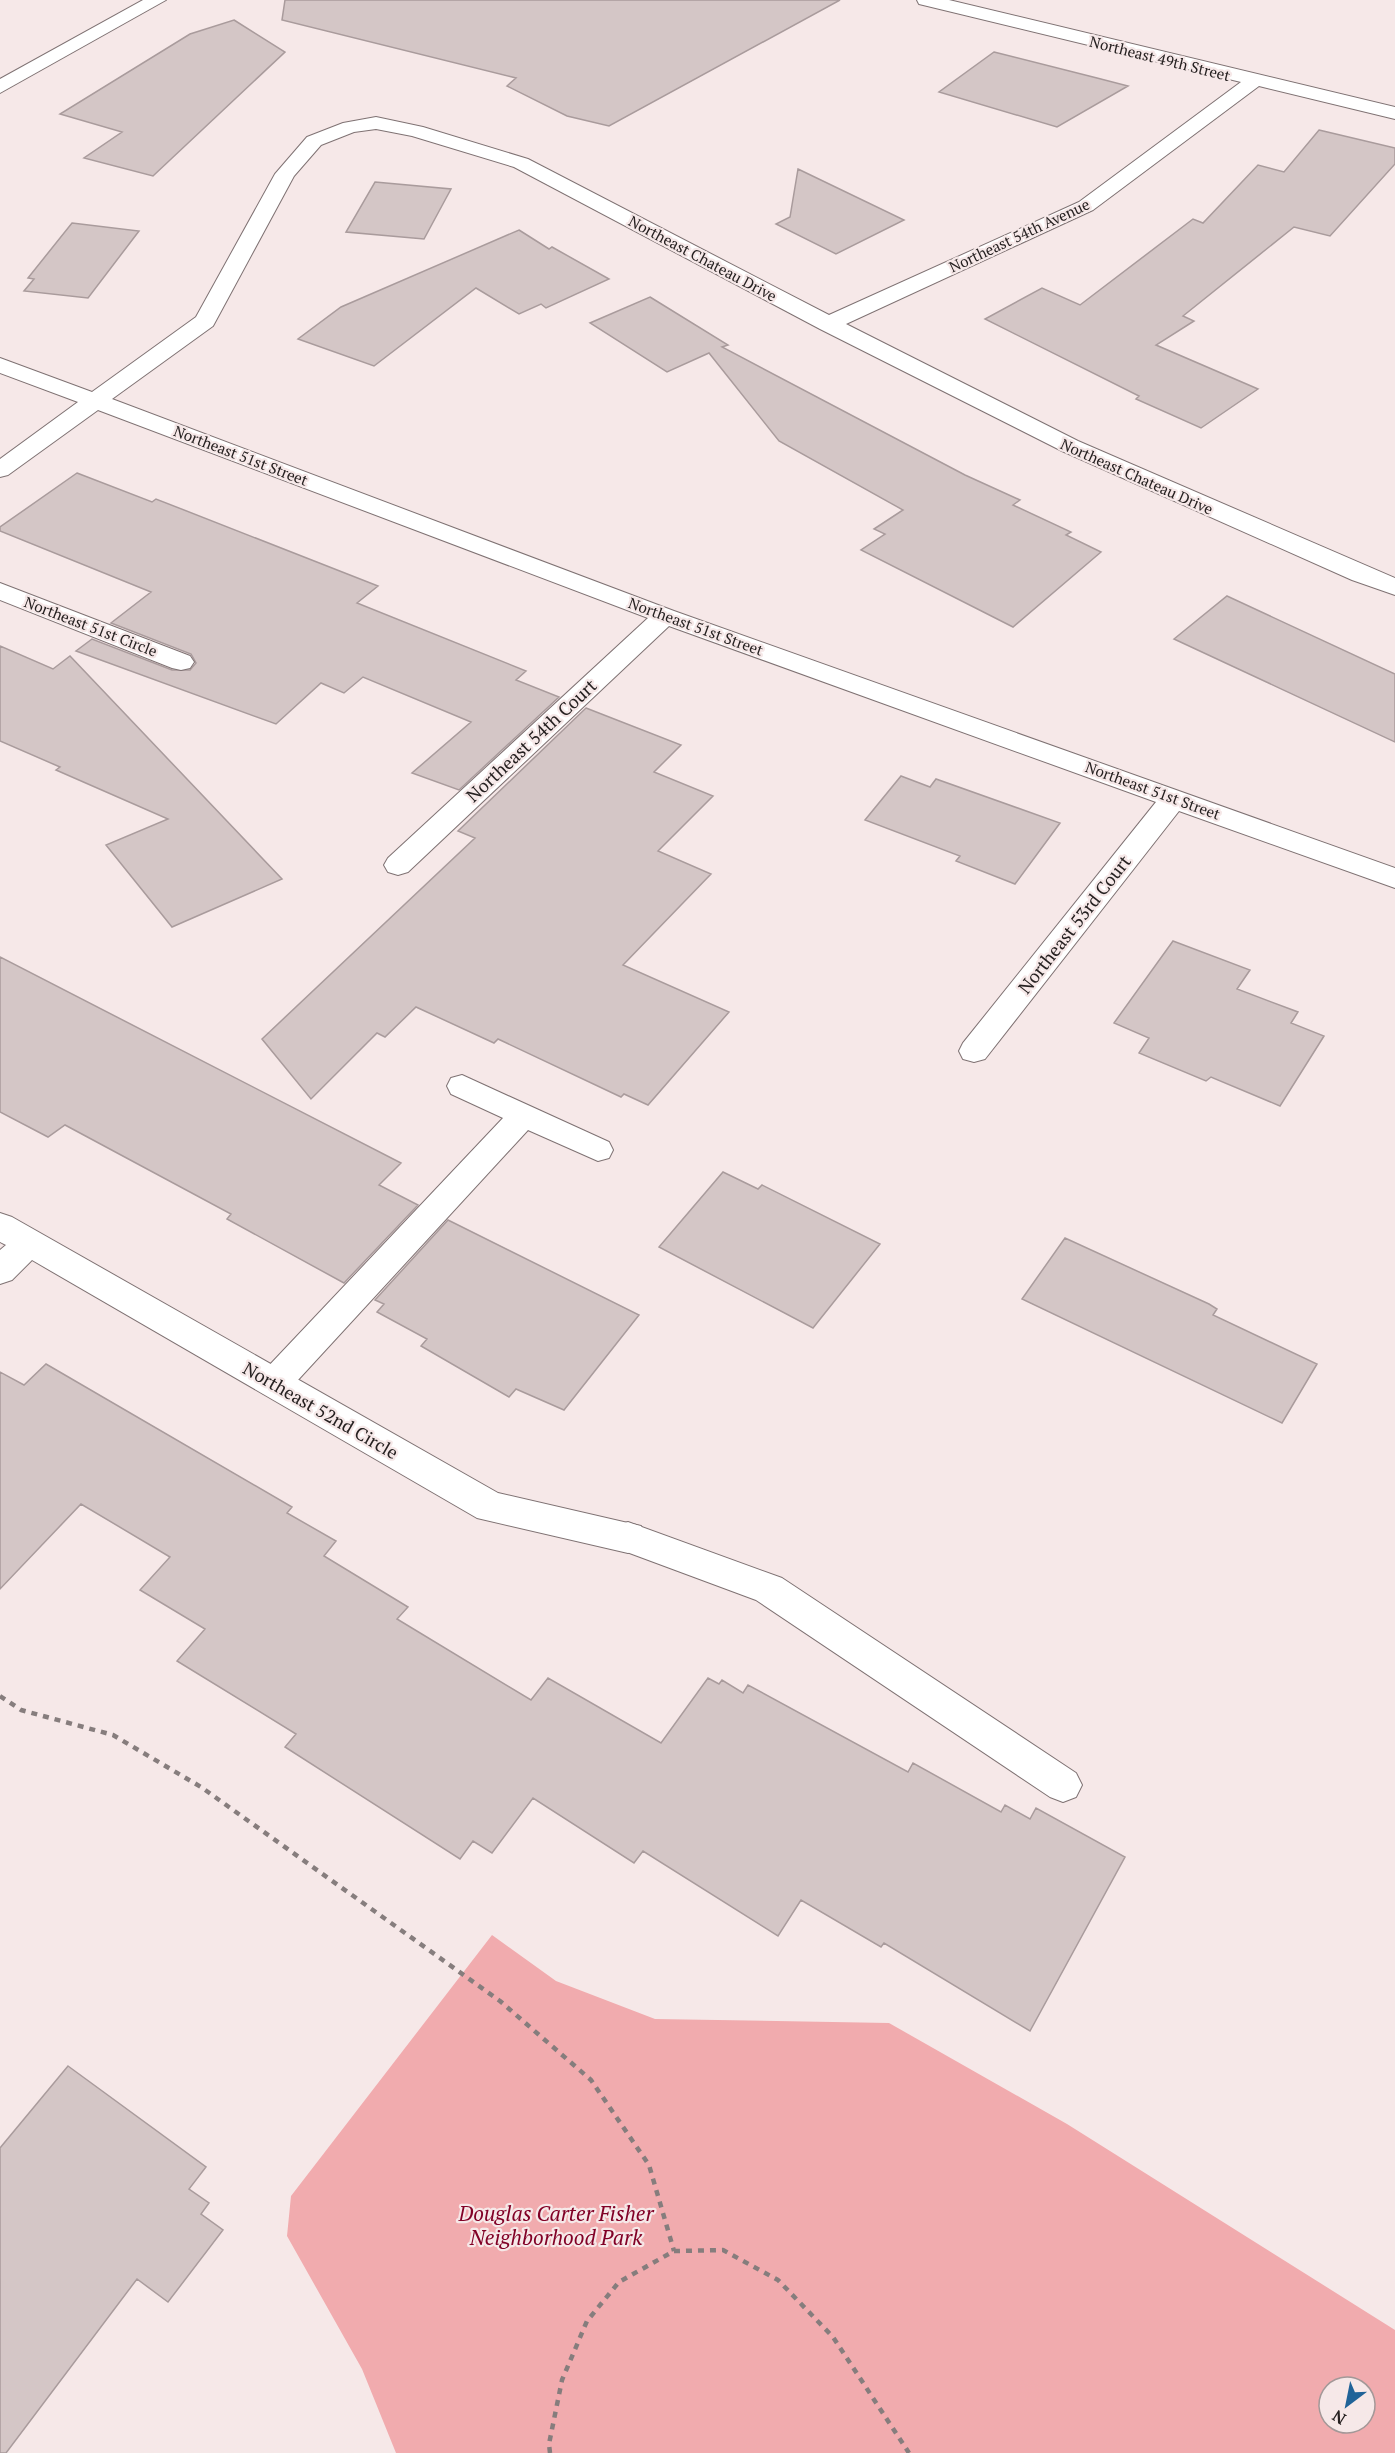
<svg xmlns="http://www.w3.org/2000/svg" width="1395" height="2453" font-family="'PT Serif',serif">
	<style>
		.green { fill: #f1abae; fill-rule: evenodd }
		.building { fill: #d4c6c6; stroke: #a99b9c; stroke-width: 1.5 }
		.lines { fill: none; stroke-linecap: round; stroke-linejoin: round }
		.service-casing { stroke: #7f7273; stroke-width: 2 }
		.minor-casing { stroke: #7f7273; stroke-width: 2 }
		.tertiary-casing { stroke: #7f7273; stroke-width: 2 }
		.path { stroke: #867d7d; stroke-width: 4.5; stroke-dasharray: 6 6; stroke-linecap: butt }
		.service { fill: #fff; fill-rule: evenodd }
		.minor { fill: #fff; fill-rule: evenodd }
		.tertiary { fill: #fff; fill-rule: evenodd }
		.labels { text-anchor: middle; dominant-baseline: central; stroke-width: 4.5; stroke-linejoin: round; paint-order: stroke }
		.far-street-label { font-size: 15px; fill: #262121; stroke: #f6e8e8 }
		.street-label { font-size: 18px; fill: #262121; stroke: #f6e8e8 }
		.near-park-label { font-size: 21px; font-style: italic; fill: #810126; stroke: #f6e8e8 }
	</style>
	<rect width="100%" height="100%" fill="#f6e8e8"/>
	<path class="green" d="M 492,1935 L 556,1981 L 655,2019 L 889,2023 L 1067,2124 L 1395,2330 L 1395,2453 L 396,2453 L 362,2369 L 287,2236 L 291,2196 ZM 1329,2387 L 1365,2387 L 1365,2423 L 1329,2423 Z"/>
	<path class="building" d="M 285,0 L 840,0 L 609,126 L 567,116 L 507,86 L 516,78 L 282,20 Z
		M 234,20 L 285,52 L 153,176 L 84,158 L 122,132 L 60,114 L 190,34 Z
		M 994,52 L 1097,78 L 1128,86 L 1057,127 L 939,92 Z
		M 1319,130 L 1395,148 L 1395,164 L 1330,236 L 1294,227 L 1183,316 L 1194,321 L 1156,345 L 1258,389 L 1201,428 L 1136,399 L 1139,396 L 985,319 L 1042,288 L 1080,305 L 1193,219 L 1203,223 L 1258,165 L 1284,172 Z
		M 798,169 L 904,220 L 836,254 L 776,224 L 790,217 Z
		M 375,182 L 451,189 L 424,239 L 346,232 Z
		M 72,223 L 139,231 L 88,298 L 24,291 L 34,279 L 28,278 Z
		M 519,230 L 549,249 L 552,247 L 609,279 L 546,308 L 541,304 L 519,314 L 476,288 L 374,366 L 298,339 L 341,307 Z
		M 650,297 L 728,345 L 722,347 L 965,475 L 1020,500 L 1013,505 L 1071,532 L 1066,535 L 1101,552 L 1013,627 L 861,550 L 885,534 L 874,529 L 903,510 L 779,441 L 709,353 L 667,372 L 590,323 Z
		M 77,473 L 152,502 L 156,499 L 378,586 L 357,603 L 526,671 L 516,680 L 559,697 L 459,790 L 412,773 L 471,722 L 363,677 L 344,693 L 321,683 L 276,724 L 76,651 L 92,639 L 172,670 L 190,670 L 196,663 L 191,654 L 111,623 L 151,592 L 0,531 L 0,527 Z
		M 1227,596 L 1395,674 L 1395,742 L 1174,639 Z
		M 0,646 L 53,669 L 70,656 L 282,879 L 172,927 L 106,845 L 168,819 L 56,770 L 60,767 L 0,741 Z
		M 586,708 L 681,745 L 654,772 L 713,796 L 658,851 L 711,874 L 623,965 L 729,1012 L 648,1105 L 624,1094 L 621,1097 L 498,1039 L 494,1043 L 416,1007 L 385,1037 L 377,1033 L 311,1099 L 262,1039 L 475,838 L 458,831 Z
		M 901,776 L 930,787 L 936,779 L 1060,823 L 1015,884 L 956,861 L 960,856 L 865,820 Z
		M 1173,941 L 1250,970 L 1237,989 L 1298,1012 L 1291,1023 L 1324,1036 L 1280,1106 L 1211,1077 L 1206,1081 L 1139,1053 L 1149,1038 L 1114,1023 Z
		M 0,957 L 401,1163 L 379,1185 L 418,1205 L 344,1283 L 227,1219 L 231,1214 L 65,1125 L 48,1137 L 0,1112 Z
		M 723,1172 L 758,1189 L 762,1185 L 880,1244 L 813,1328 L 659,1247 Z
		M 448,1220 L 639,1315 L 564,1410 L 516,1389 L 509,1397 L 421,1346 L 427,1339 L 377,1312 L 384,1304 L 375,1300 Z
		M 1065,1238 L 1209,1304 L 1217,1309 L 1213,1315 L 1317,1364 L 1282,1423 L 1022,1299 Z
		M 46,1364 L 292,1507 L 287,1513 L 336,1541 L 324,1556 L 408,1607 L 397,1619 L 531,1700 L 548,1678 L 661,1743 L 708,1678 L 719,1684 L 722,1680 L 743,1693 L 748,1685 L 908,1772 L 913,1763 L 1001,1812 L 1005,1805 L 1030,1819 L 1036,1808 L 1125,1857 L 1030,2031 L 884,1943 L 881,1947 L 801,1900 L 778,1936 L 643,1851 L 634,1863 L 533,1798 L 492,1853 L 473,1841 L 460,1859 L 285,1747 L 296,1734 L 177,1661 L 205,1629 L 140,1590 L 170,1557 L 81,1504 L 0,1589 L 0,1372 L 24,1385 Z
		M 68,2066 L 206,2167 L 189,2189 L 209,2203 L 201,2214 L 223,2230 L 168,2302 L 137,2279 L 6,2453 L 0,2453 L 0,2148 Z"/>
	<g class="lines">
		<defs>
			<path id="service" d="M 462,1075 L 609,1142 L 613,1150 L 609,1158 L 598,1161 L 528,1130 L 286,1393 L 274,1396 L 262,1393 L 257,1383 L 262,1373 L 503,1118 L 451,1094 L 447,1086 L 451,1078 Z
				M 628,1522 L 782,1578 L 1076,1773 L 1082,1785 L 1076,1797 L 1063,1802 L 1050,1797 L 756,1600 L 616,1548 L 610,1537 L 616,1526 Z"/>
			<path id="minor" d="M 917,0 L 949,0 L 1395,107 L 1395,119 L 1259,86 L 1093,210 L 846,324 L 1078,441 L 1395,578 L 1395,595 L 1352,580 L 1062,451 L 820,329 L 514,167 L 412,136 L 376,129 L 354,132 L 321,145 L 294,176 L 213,326 L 112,399 L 674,611 L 1395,868 L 1395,888 L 1179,811 L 985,1059 L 974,1062 L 963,1059 L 959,1051 L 963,1043 L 1156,802 L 669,626 L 408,872 L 398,875 L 388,872 L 384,865 L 388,858 L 648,618 L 98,410 L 8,475 L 0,477 L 0,459 L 78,402 L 0,373 L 0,358 L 92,392 L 196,317 L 275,174 L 307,137 L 343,123 L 376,117 L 423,127 L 528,159 L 829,315 L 1079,202 L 1241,82 L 919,4 Z
				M 0,583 L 190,656 L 194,662 L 190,668 L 181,670 L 172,668 L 0,600 Z
				M 0,1213 L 12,1217 L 498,1493 L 641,1526 L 646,1537 L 641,1548 L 628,1553 L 477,1518 L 32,1260 L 12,1280 L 0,1284 L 0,1250 L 6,1245 L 0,1242 Z"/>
			<path id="tertiary" d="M 143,0 L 166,0 L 0,93 L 0,79 Z"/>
		</defs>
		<use href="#service" class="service-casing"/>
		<use href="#minor" class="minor-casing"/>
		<use href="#tertiary" class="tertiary-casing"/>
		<path class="path" d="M 0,1696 L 21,1710 L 113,1735 L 201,1787 L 500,2001 L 591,2080 L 649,2165 L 674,2251
			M 550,2453 L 549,2444 L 562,2380 L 587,2321 L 619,2282 L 674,2251 L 723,2250 L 778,2280 L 833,2337 L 909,2453"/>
		<use href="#service" class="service"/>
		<use href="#minor" class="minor"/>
		<use href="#tertiary" class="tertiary"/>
	</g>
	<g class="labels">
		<g class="far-street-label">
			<text transform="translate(1160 58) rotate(14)">Northeast 49th Street</text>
			<text transform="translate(1019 235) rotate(-25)">Northeast 54th Avenue</text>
			<text transform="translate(703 258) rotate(28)">Northeast Chateau Drive</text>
			<text transform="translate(241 455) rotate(21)">Northeast 51st Street</text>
			<text transform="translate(1137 476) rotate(24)">Northeast Chateau Drive</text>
			<text transform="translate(91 626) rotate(21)">Northeast 51st Circle</text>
			<text transform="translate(696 626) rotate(20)">Northeast 51st Street</text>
			<text transform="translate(1153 790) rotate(20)">Northeast 51st Street</text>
		</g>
		<g class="street-label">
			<text transform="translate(531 740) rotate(-43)">Northeast 54th Court</text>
			<text transform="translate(1074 924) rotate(-52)">Northeast 53rd Court</text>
			<text transform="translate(321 1410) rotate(30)">Northeast 52nd Circle</text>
		</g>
		<g class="near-park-label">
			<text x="556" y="2213">Douglas Carter Fisher<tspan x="556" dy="24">Neighborhood Park</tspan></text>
		</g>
	</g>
	<g transform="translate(1347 2405) rotate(212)"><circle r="28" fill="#f6e8e8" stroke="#a39898" stroke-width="1.5"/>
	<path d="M0-4.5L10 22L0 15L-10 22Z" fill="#206398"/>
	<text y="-9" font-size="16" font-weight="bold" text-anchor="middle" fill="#262121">N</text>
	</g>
</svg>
